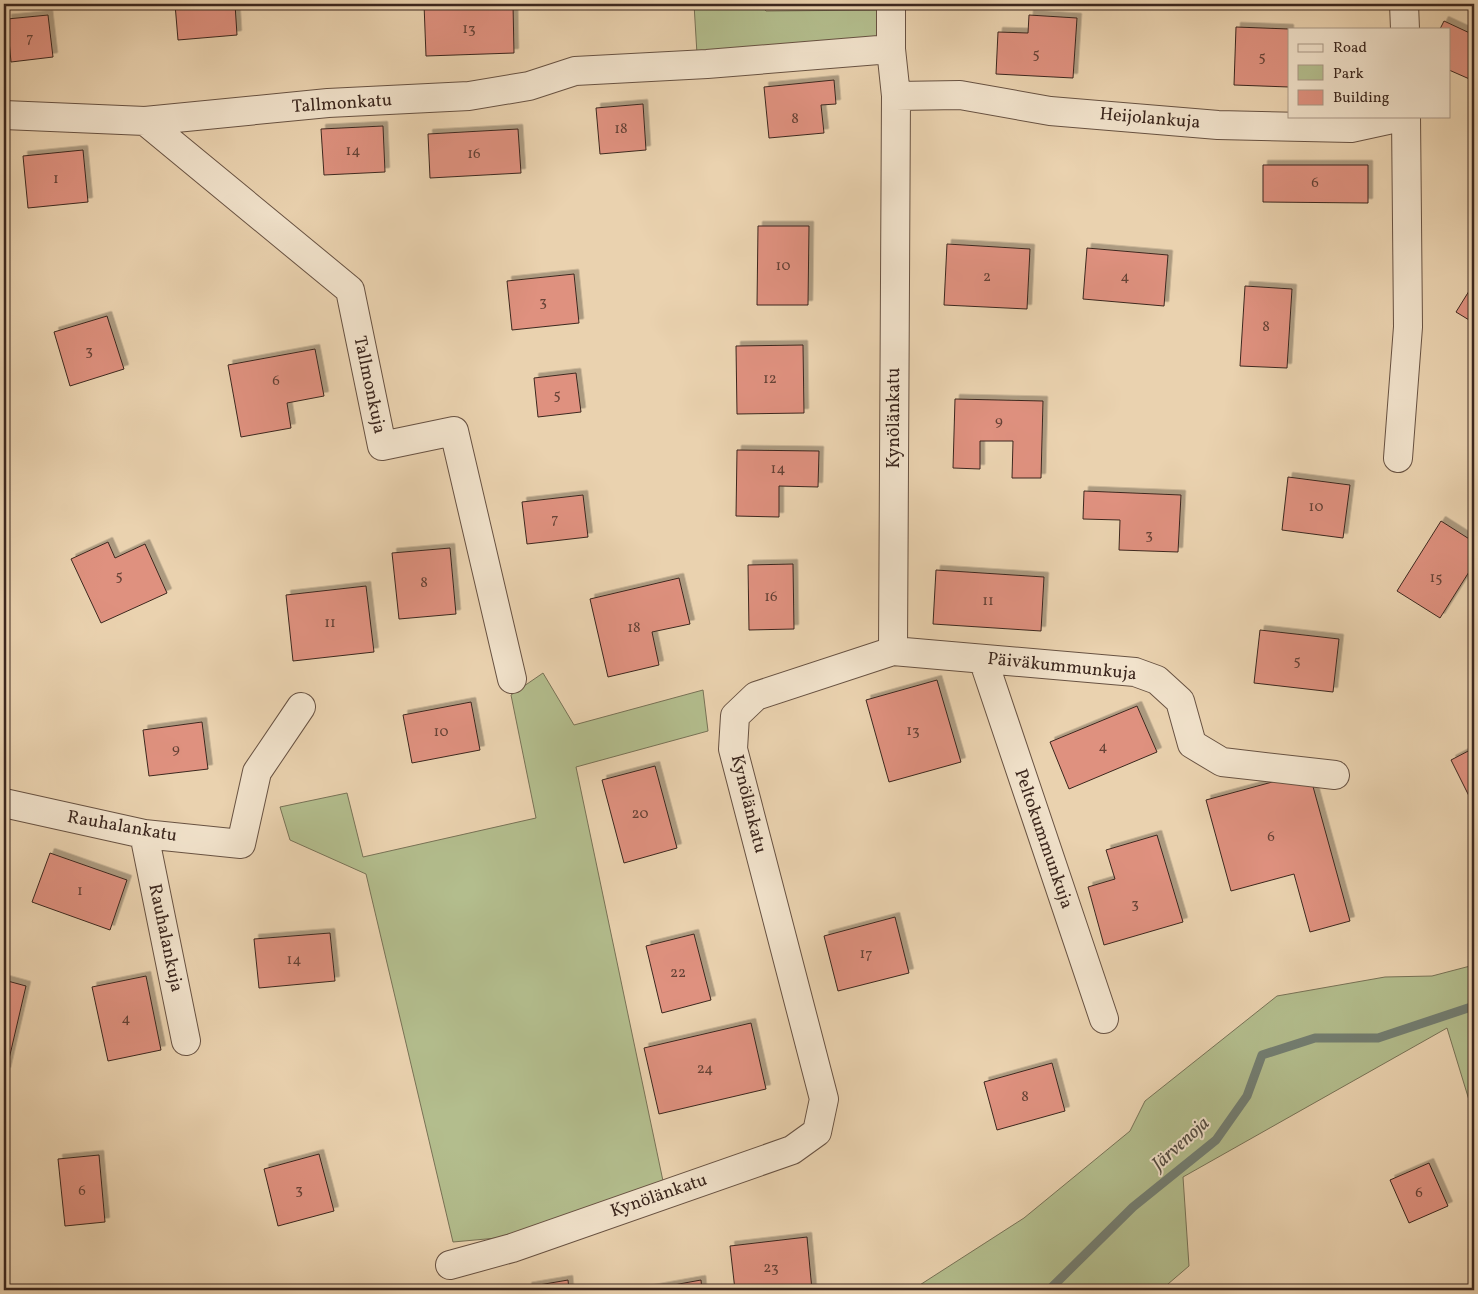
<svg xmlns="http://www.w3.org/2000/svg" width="1478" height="1294" font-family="Vollkorn,serif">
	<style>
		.green { fill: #b3bd8d; stroke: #787256 }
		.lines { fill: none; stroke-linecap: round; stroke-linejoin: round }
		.stream { stroke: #737e72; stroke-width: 9 }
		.building { fill: #df917f; stroke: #3c271e; filter: url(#shadow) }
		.minor-casing { stroke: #685242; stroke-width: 30 }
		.minor { stroke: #f1e2cb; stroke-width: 28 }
		.labels { text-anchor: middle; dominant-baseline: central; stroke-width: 4; stroke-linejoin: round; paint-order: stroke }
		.number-label { font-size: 15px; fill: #654236 }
		.street-label { font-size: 18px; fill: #3c271e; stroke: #f1e2cb }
		.water-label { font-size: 19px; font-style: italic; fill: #534b41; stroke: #f1e2cb }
	</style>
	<defs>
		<filter id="shadow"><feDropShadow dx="4.5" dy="-4.5" stdDeviation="0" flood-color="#0004"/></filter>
	</defs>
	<rect width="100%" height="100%" fill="#ead2af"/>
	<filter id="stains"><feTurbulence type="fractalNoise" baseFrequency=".004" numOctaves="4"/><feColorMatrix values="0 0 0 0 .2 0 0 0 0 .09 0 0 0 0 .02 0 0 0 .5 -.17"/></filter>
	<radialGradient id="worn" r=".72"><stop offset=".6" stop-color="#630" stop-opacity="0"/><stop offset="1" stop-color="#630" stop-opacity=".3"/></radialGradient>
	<path class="green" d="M 694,4 L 760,4 L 766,11 L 881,10 L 882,43 L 697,54 Z
		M 543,673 L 574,725 L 703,690 L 708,731 L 576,767 L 663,1181 L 519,1236 L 453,1242 L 366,874 L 290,840 L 280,807 L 347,793 L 363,857 L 536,818 L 511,695 Z
		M 1474,965 L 1474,1098 L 1469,1100 L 1447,1028 L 1183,1177 L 1189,1266 L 1161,1290 L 912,1290 L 1024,1218 L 1130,1131 L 1145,1101 L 1277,996 L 1385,977 L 1432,976 Z"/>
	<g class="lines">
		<path class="stream" d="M 1049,1290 L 1133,1207 L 1216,1140 L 1247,1096 L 1262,1055 L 1315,1038 L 1378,1038 L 1474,1006"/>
	</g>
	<path class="building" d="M 175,4 L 235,4 L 237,35 L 178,40 Z
		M 424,4 L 513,4 L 514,53 L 426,56 Z
		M 48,15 L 53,57 L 11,62 L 7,19 Z
		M 1029,15 L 1077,18 L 1073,78 L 996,74 L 998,32 L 1028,33 Z
		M 1444,21 L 1474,35 L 1474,81 L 1449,70 L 1449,29 L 1440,29 Z
		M 1236,27 L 1289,29 L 1289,87 L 1234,85 Z
		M 834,80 L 836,104 L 821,105 L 824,133 L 769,138 L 764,87 Z
		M 643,104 L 646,150 L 600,154 L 596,108 Z
		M 383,126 L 385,172 L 324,175 L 321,129 Z
		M 518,129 L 521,173 L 430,178 L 428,134 Z
		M 83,150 L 88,202 L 28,208 L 23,156 Z
		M 1263,165 L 1368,165 L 1368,203 L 1263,202 Z
		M 758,226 L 809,226 L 808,305 L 757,305 Z
		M 947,244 L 1030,249 L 1027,309 L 944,305 Z
		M 1087,248 L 1168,255 L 1164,306 L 1083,299 Z
		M 574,274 L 579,323 L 512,330 L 507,281 Z
		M 1474,283 L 1474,323 L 1456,312 Z
		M 1245,286 L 1292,289 L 1287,368 L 1240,366 Z
		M 107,316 L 124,369 L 70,386 L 54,332 Z
		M 803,345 L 804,413 L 737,414 L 736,346 Z
		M 315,349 L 324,396 L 287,403 L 291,428 L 241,437 L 228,365 Z
		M 576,373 L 581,412 L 538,417 L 534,378 Z
		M 955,399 L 1043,401 L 1041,478 L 1012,478 L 1013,441 L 980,441 L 980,469 L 953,468 Z
		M 737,450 L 819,451 L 818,487 L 779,486 L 779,517 L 736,516 Z
		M 1288,477 L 1350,485 L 1343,538 L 1282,530 Z
		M 1084,491 L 1181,495 L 1178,552 L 1119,550 L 1120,520 L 1083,519 Z
		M 583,495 L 588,537 L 527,544 L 522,502 Z
		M 1441,521 L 1474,542 L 1474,564 L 1440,618 L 1397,591 Z
		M 108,542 L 115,558 L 145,544 L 167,593 L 101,623 L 71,559 Z
		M 450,548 L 456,614 L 399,619 L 392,553 Z
		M 793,564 L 794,629 L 749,630 L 748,565 Z
		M 936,570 L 1044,577 L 1041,631 L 933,624 Z
		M 679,578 L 690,624 L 652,632 L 659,665 L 608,677 L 590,599 Z
		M 366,586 L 374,652 L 293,661 L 286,595 Z
		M 1260,630 L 1339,639 L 1333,692 L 1254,683 Z
		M 937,680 L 961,762 L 889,782 L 866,700 Z
		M 471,702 L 480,750 L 412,763 L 403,715 Z
		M 1137,706 L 1157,752 L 1069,789 L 1050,742 Z
		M 202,722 L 208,769 L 149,776 L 143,730 Z
		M 1474,748 L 1474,803 L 1473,804 L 1451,760 Z
		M 655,766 L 677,848 L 624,863 L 602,780 Z
		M 1309,772 L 1350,921 L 1310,932 L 1294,874 L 1231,891 L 1206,800 Z
		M 1157,835 L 1183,922 L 1104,945 L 1088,887 L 1115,879 L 1106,850 Z
		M 50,853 L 127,880 L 110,930 L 32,902 Z
		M 895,917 L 909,973 L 838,991 L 824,936 Z
		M 330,933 L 335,981 L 259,988 L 254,939 Z
		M 694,934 L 711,1000 L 662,1013 L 646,946 Z
		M 146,976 L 161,1050 L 108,1061 L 92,987 Z
		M 4,980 L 26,986 L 6,1072 L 4,1071 Z
		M 751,1023 L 766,1089 L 659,1114 L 644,1048 Z
		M 1052,1063 L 1065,1111 L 997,1130 L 984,1082 Z
		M 319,1154 L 334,1211 L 278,1226 L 264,1169 Z
		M 99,1155 L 105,1222 L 65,1226 L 58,1159 Z
		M 1429,1163 L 1448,1206 L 1409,1223 L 1390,1180 Z
		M 807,1237 L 812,1290 L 735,1290 L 730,1246 Z
		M 568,1280 L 569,1290 L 528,1290 L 527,1287 Z
		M 701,1280 L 702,1290 L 646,1290 Z"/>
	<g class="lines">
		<defs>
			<path id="minor" d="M 1404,4 L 1405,29
				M 896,96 L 960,95 L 1050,111 L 1218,125 L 1351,128 L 1406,116
				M 4,115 L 145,121 L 328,103 L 469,96 L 529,86 L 575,71 L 707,64 L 891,49
				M 145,121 L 350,290 L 382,446 L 454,431 L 512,679
				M 1398,458 L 1408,327 L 1406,116
				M 893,651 L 1135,672 L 1157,680 L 1180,701 L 1192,744 L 1222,762 L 1335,775
				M 983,659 L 1104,1019
				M 4,803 L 144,834 L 241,844 L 257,772 L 301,707
				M 144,834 L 186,1041
				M 450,1265 L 512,1248 L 792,1150 L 817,1132 L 824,1099 L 733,749 L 735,716 L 756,696 L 893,651 L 896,96 L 891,49 L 891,4"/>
		</defs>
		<use href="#minor" class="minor-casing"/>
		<use href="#minor" class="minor"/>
	</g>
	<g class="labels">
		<g class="number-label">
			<text x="469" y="29">13</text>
			<text x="30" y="38">7</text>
			<text x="1036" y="54">5</text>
			<text x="1262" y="57">5</text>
			<text x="795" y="119">8</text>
			<text x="621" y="129">18</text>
			<text x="353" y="151">14</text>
			<text x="474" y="154">16</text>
			<text x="56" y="179">1</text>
			<text x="1315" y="183">6</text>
			<text x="783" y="266">10</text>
			<text x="987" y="277">2</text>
			<text x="1125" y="277">4</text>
			<text x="543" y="302">3</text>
			<text x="1266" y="327">8</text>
			<text x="89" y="351">3</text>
			<text x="770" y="379">12</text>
			<text x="276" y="381">6</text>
			<text x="557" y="395">5</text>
			<text x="999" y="421">9</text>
			<text x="778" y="469">14</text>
			<text x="1316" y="507">10</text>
			<text x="555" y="519">7</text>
			<text x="1149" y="535">3</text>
			<text x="119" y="576">5</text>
			<text x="1436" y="578">15</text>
			<text x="424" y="583">8</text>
			<text x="771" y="597">16</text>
			<text x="988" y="601">11</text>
			<text x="330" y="623">11</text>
			<text x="634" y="628">18</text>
			<text x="1297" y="661">5</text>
			<text x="913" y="731">13</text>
			<text x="441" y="732">10</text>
			<text x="1103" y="747">4</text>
			<text x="176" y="749">9</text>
			<text x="640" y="814">20</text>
			<text x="1271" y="837">6</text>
			<text x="80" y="891">1</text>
			<text x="1135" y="904">3</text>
			<text x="866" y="954">17</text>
			<text x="294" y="960">14</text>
			<text x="678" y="973">22</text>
			<text x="126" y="1019">4</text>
			<text x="705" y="1069">24</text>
			<text x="1025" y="1097">8</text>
			<text x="299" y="1190">3</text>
			<text x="82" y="1191">6</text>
			<text x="1419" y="1193">6</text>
			<text x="771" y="1268">23</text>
		</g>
		<g class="street-label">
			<text transform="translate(342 104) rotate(-4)">Tallmonkatu</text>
			<text transform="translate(1150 119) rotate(5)">Heijolankuja</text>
			<text transform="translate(369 385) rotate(78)">Tallmonkuja</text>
			<text transform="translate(894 418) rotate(-90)">Kynölänkatu</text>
			<text transform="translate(1062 667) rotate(6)">Päiväkummunkuja</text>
			<text transform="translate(748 804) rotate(76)">Kynölänkatu</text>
			<text transform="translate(122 827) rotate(10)">Rauhalankatu</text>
			<text transform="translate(1043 839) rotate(71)">Peltokummunkuja</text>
			<text transform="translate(165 938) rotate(78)">Rauhalankuja</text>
			<text transform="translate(659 1196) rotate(-19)">Kynölänkatu</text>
		</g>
		<g class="water-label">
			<text transform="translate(1181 1144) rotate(-42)">Järvenoja</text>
		</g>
	</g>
	<rect width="1478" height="1294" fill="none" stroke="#ead2af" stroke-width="20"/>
	<rect x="5" y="5" width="1468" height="1284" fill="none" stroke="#3c271e" stroke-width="2.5"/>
	<rect x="10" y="10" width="1458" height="1274" fill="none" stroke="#3c271e"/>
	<rect x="1288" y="28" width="162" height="90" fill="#f1e2cb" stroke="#a99786"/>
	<rect x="1298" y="44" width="25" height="8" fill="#f1e2cb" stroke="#a99786"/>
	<text x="1333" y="52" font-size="15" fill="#3c271e">Road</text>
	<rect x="1298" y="65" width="25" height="15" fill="#b3bd8d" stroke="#a99786"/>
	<text x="1333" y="78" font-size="15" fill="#3c271e">Park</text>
	<rect x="1298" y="90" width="25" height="15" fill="#df917f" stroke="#a99786"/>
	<text x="1333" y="102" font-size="15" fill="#3c271e">Building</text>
	<rect width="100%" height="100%" filter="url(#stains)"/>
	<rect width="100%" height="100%" fill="url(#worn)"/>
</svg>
